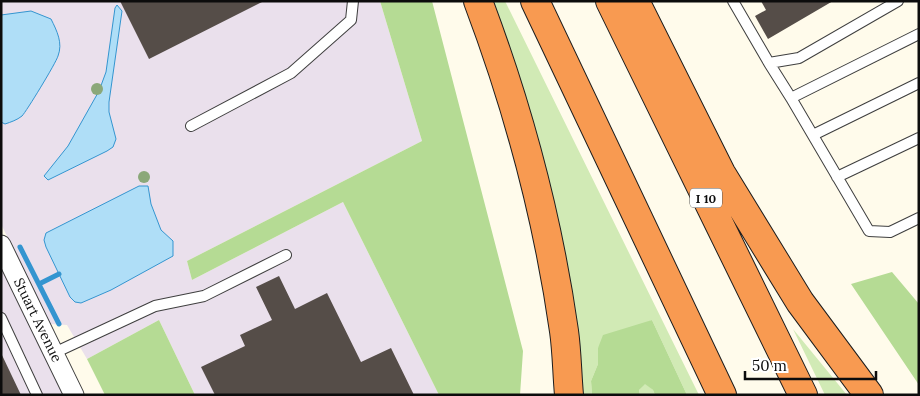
<svg xmlns="http://www.w3.org/2000/svg" width="920" height="396" font-family="Lora,serif">
	<style>
		.industrial { fill: #eae0ec }
		.green { fill: #d1eab5 }
		.forest { fill: #b5db94 }
		.water { fill: #afdef7; stroke: #3495d0 }
		.lines { fill: none; stroke-linecap: round; stroke-linejoin: round }
		.stream { stroke: #3495d0; stroke-width: 5 }
		.building { fill: #554d48 }
		.service-casing { stroke: #3f3f3f; stroke-width: 12 }
		.minor-casing { stroke: #3f3f3f; stroke-width: 21 }
		.motorway-casing { stroke: #1d1d1d; stroke-width: 30 }
		.service { stroke: #fff; stroke-width: 10 }
		.minor { stroke: #fff; stroke-width: 19 }
		.motorway { stroke: #f89a51; stroke-width: 28 }
		.tree { fill: #8ba879 }
		.labels { text-anchor: middle; dominant-baseline: central; stroke-width: 5; stroke-linejoin: round; paint-order: stroke }
		.shield { fill: #fff; stroke: #555; stroke-width: 1 }
		.shield-label { font-size: 12px; font-weight: bold; fill: #0c0c0c }
		.street-label { font-size: 14px; fill: #0c0c0c; stroke: #fff }
	</style>
	<rect width="100%" height="100%" fill="#fffbeb"/>
	<path class="industrial" d="M 1,1 L 380,1 L 422,141 L 187,261 L 192,280 L 343,202 L 439,395 L 195,395 L 159,320 L 87,359 L 67,325 L 50,324 L 1,224 Z
		M 1,267 L 64,395 L 1,395 Z"/>
	<path class="green" d="M 491,1 L 505,1 L 699,395 L 687,395 L 652,320 L 598,348 L 598,364 L 591,381 L 592,395 L 583,395 L 573,317 Z
		M 793,329 L 847,395 L 825,395 Z
		M 645,383 L 653,390 L 655,395 L 640,395 L 639,390 Z"/>
	<path class="forest" d="M 380,1 L 432,1 L 523,351 L 520,395 L 439,395 L 343,202 L 192,280 L 187,261 L 422,141 Z
		M 892,272 L 919,304 L 919,385 L 851,284 Z
		M 159,320 L 195,395 L 105,395 L 87,359 Z
		M 652,320 L 687,395 L 655,395 L 653,390 L 645,384 L 639,390 L 640,395 L 592,395 L 591,381 L 598,364 L 598,348 L 603,335 Z"/>
	<path class="water" d="M 117,5 L 122,11 L 109,102 L 109,112 L 116,139 L 113,147 L 107,151 L 48,180 L 44,176 L 68,146 L 99,91 L 106,72 L 115,8 Z
		M 31,11 L 51,19 C 57,31 63,43 58,56 C 56,63 26,112 22,116 C 17,120 11,122 5,124 L 1,122 L 1,15 Z
		M 139,186 L 148,186 L 151,204 L 161,230 L 173,241 L 173,256 L 111,290 L 81,303 L 75,302 L 70,297 L 46,247 L 44,240 L 46,233 Z"/>
	<g class="lines">
		<path class="stream" d="M 20,247 L 59,324
			M 39,284 L 59,274"/>
	</g>
	<path class="building" d="M 120,1 L 264,1 L 149,59 Z
		M 761,1 L 833,1 L 768,39 L 755,16 L 766,10 Z
		M 279,276 L 295,309 L 327,293 L 361,362 L 391,348 L 414,395 L 215,395 L 201,367 L 245,346 L 240,335 L 272,320 L 256,287 Z
		M 1,353 L 21,395 L 1,395 Z"/>
	<g class="lines">
		<defs>
			<path id="service" d="M 733,1 L 769,63 L 799,58 L 898,1
				M 919,34 L 791,98 L 869,231 L 890,232 L 919,218
				M 769,63 L 791,98
				M 191,126 L 291,73 L 351,20 L 353,1
				M 813,135 L 919,83
				M 837,177 L 919,138
				M 1,318 L 37,395
				M 54,353 L 155,306 L 204,296 L 286,255"/>
			<path id="minor" d="M 1,245 L 74,395"/>
			<path id="motorway" d="M 478,1 C 518,107 548,219 564,331 C 567,352 567,373 569,395
				M 535,1 L 722,395
				M 610,1 L 803,395
				M 635,1 L 721,173 L 800,302 L 869,395"/>
		</defs>
		<use href="#service" class="service-casing"/>
		<use href="#minor" class="minor-casing"/>
		<use href="#motorway" class="motorway-casing"/>
		<use href="#service" class="service"/>
		<use href="#minor" class="minor"/>
		<use href="#motorway" class="motorway"/>
	</g>
	<g class="tree">
		<circle cx="97" cy="89" r="6"/>
		<circle cx="144" cy="177" r="6"/>
	</g>
	<g class="labels">
		<rect class="shield" x="690" y="188.5" width="32" height="19" rx="4"/>
		<g class="shield-label">
			<text x="706" y="198">I 10</text>
		</g>
		<g class="street-label">
			<text transform="translate(38 320) rotate(64)">Stuart Avenue</text>
		</g>
	</g>
	<rect width="920" height="396" fill="none" stroke="#0c0c0c" stroke-width="5"/>
	<path d="M745 371v8h131v-8" fill="none" stroke="#0c0c0c" stroke-width="2.5"/>
	<text x="752" y="371" font-size="15" fill="#0c0c0c" stroke="#ffffff" stroke-width="4" paint-order="stroke">50 m</text>
</svg>
